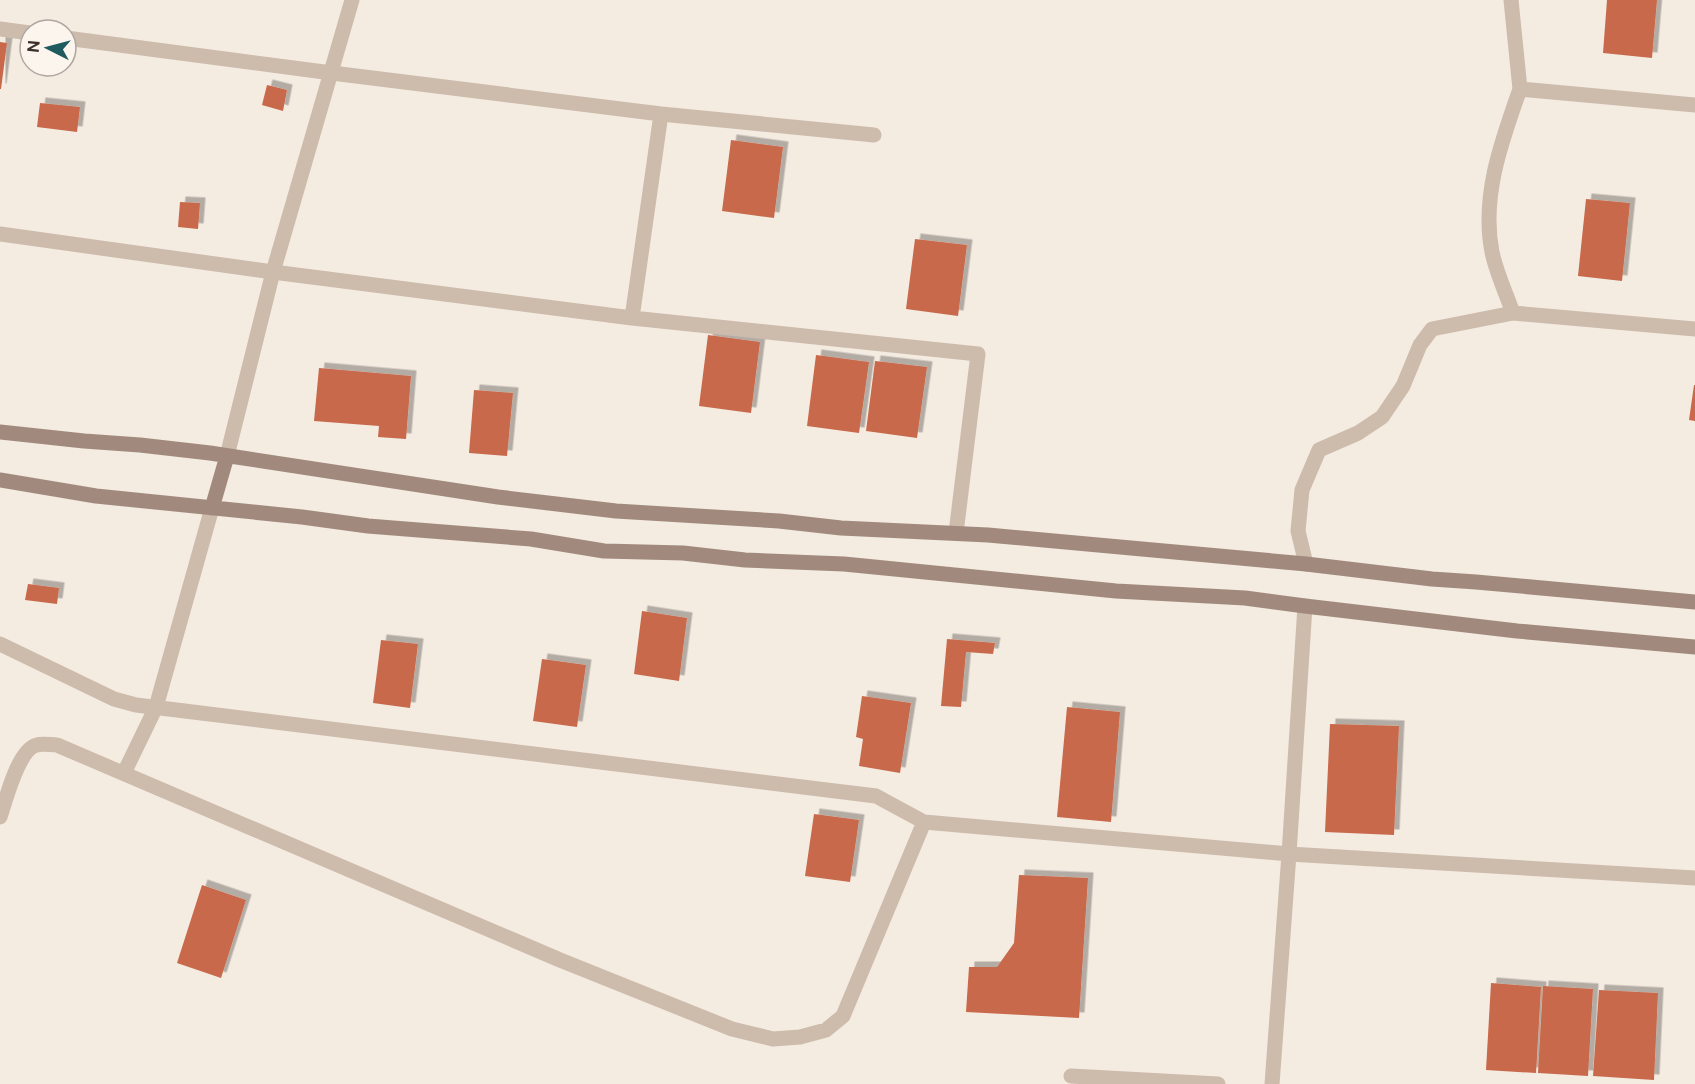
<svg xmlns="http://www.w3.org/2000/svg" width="1695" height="1084" font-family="'Public Sans',sans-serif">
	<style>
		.building { fill: #c8694b; filter: url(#shadow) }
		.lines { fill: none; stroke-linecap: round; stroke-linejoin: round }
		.street { stroke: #cdbbac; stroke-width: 15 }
		.secondary { stroke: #a18a7d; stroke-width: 15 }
	</style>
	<defs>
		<filter id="shadow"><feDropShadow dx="5.5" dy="-5.5" stdDeviation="0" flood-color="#0004"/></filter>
	</defs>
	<rect width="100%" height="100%" fill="#f4ebe1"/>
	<path class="building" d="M 1607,0 L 1657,0 L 1652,58 L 1603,53 Z
		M 0,42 L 7,43 L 1,89 L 0,89 Z
		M 267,85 L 287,90 L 283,111 L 262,105 Z
		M 40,103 L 80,107 L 77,132 L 37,127 Z
		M 731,140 L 783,147 L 774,218 L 722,211 Z
		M 1586,199 L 1630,203 L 1622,281 L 1578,276 Z
		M 180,202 L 200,203 L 198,229 L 178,227 Z
		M 915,239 L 967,245 L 958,316 L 906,309 Z
		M 708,335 L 760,342 L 751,413 L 699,406 Z
		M 816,355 L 869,362 L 859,433 L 807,426 Z
		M 875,361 L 927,367 L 917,438 L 866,431 Z
		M 319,368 L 411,376 L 406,439 L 378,437 L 379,426 L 314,421 Z
		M 1694,385 L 1695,385 L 1695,421 L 1689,420 Z
		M 474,390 L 513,393 L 507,456 L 469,453 Z
		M 28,584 L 59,588 L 57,604 L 25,600 Z
		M 642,611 L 687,618 L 679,681 L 634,674 Z
		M 947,639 L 995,643 L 993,654 L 966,652 L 961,707 L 941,706 Z
		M 381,640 L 418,644 L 410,708 L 373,703 Z
		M 542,659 L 586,665 L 577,727 L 533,721 Z
		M 862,696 L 911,703 L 900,773 L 859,766 L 863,739 L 856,737 Z
		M 1067,707 L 1120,712 L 1111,822 L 1057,817 Z
		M 1330,724 L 1399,726 L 1394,835 L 1325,832 Z
		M 814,814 L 859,820 L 850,882 L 805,876 Z
		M 1019,875 L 1088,878 L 1079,1018 L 966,1012 L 969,967 L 997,967 L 1014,943 Z
		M 202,885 L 246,900 L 221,978 L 177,963 Z
		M 1491,983 L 1541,987 L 1536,1073 L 1486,1070 Z
		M 1543,986 L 1593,989 L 1588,1076 L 1538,1073 Z
		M 1599,990 L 1658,993 L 1654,1080 L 1593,1076 Z"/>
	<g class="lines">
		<path class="street" d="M 1511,0 L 1520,89
			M 0,29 L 30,33
			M 66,38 L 332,73 L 661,114 L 874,135
			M 0,234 L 273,272 L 632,318 L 978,354 L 956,533
			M 1513,313 C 1506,293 1496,272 1492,252 C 1481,196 1502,140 1520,89 L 1695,105
			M 632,318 L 661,114
			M 227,456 L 273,272 L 352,0
			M 1306,564 L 1298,531 L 1302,490 L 1319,450 L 1358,433 L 1382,417 L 1403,386 L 1420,345 L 1432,329 L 1513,313 L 1695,329
			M 0,644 L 114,699 L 136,705 L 876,796 L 924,822 L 1289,854 L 1695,878
			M 124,773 L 156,707 L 212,508
			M 0,817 C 6,800 18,749 37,745 C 42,743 51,745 57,745 L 560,960 L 732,1029 L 773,1039 L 800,1037 L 826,1030 L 843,1016 L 924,822
			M 1071,1076 L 1218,1084
			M 1272,1084 L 1289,854 L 1305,606"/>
		<path class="secondary" d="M 0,432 L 84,441 L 140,445 L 210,453 L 498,497 L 616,511 L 779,521 L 841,528 L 988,535 L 1306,564 L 1432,579 L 1476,582 L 1695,602
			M 0,480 L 96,496 L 302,517 L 368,526 L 531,539 L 604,551 L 683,553 L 745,560 L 844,564 L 1116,591 L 1245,598 L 1305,606 L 1517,631 L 1695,647
			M 212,508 L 227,456"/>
	</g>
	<g transform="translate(48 48) rotate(276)"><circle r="28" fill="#fbf5ee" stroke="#aea6a0" stroke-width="1.5"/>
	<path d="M0-4.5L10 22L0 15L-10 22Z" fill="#1f5a5e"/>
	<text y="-9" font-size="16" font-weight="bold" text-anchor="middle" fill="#3b302b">N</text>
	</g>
</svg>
